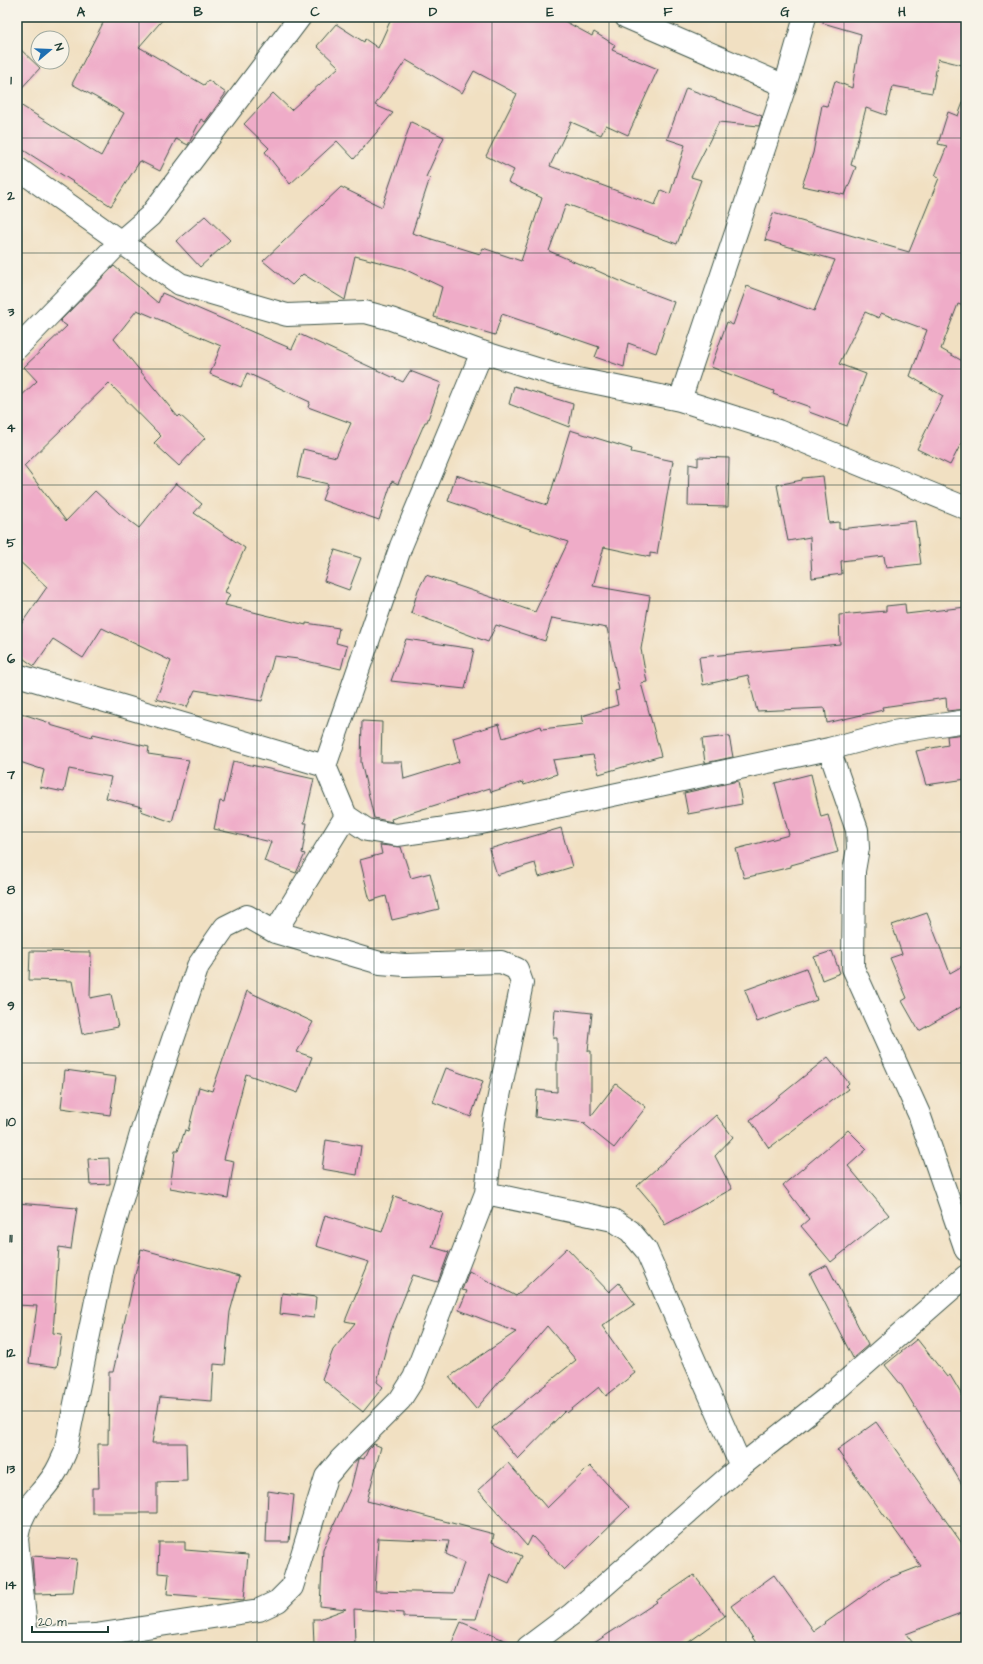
<svg xmlns="http://www.w3.org/2000/svg" width="983" height="1664" font-family="'Architects Daughter',sans-serif">
	<style>
		.building { fill: #efacc8; fill-rule: evenodd }
		.lines { fill: none; stroke-linecap: round; stroke-linejoin: round }
		.street-casing { stroke: #3e5549; stroke-width: 24 }
		.street { stroke: #fff; stroke-width: 22 }
		.grid { fill: none; stroke: #1f3d34; stroke-width: 1; stroke-opacity: 0.55 }
		.neatline { fill: none; stroke: #1f3d34; stroke-width: 1.5 }
		.grid-label { font-size: 13px; text-anchor: middle; font-weight: bold; fill: #1f3d34 }
	</style>
	<rect width="100%" height="100%" fill="#f7f3e8"/>
	<filter id="ink" filterUnits="userSpaceOnUse"><feTurbulence type="fractalNoise" baseFrequency=".025" numOctaves="2"/><feDisplacementMap in="SourceGraphic" scale="8" xChannelSelector="R" yChannelSelector="G"/><feConvolveMatrix kernelMatrix="1 2 1 2 8 2 1 2 1" color-interpolation-filters="sRGB"/></filter>
	<filter id="wash" filterUnits="userSpaceOnUse"><feTurbulence type="fractalNoise" baseFrequency=".012" numOctaves="4" result="noise"/><feDisplacementMap in="SourceGraphic" scale="16" xChannelSelector="R" yChannelSelector="G"/><feGaussianBlur stdDeviation="0.9" result="paint"/><feColorMatrix in="noise" values="0 0 0 0 0 0 0 0 0 0 0 0 0 0 0 0 0 1.4 0 .05"/><feComposite in="paint" operator="in"/></filter>
	<g filter="url(#wash)">
		<rect width="100%" height="100%" fill="#f1e0c2"/>
		<g id="blocks">
			<path class="building" d="M 106,17 L 165,17 L 139,47 L 204,85 L 208,80 L 226,93 L 205,122 L 201,119 L 188,145 L 176,139 L 160,171 L 140,161 L 111,206 L 17,146 L 17,103 L 101,156 L 124,113 L 72,84 Z
				M 392,17 L 557,17 L 592,36 L 594,32 L 615,45 L 612,50 L 658,69 L 628,135 L 606,125 L 601,135 L 571,122 L 550,166 L 655,205 L 661,190 L 670,194 L 685,145 L 667,139 L 686,88 L 762,116 L 759,126 L 719,122 L 691,177 L 701,180 L 677,244 L 566,204 L 549,251 L 591,269 L 591,268 L 629,285 L 674,302 L 656,353 L 628,343 L 624,367 L 595,357 L 599,347 L 502,314 L 495,335 L 434,317 L 442,287 L 402,268 L 355,256 L 345,300 L 303,274 L 292,285 L 263,261 L 341,187 L 382,207 L 411,122 L 444,137 L 426,177 L 430,178 L 412,233 L 480,254 L 483,248 L 521,261 L 542,198 L 508,182 L 514,170 L 486,156 L 517,94 L 474,71 L 462,93 L 406,60 L 375,105 L 393,113 L 354,159 L 337,141 L 290,184 L 265,152 L 269,148 L 244,124 L 273,93 L 291,110 L 339,67 L 317,46 L 336,24 L 364,42 L 365,39 L 378,48 Z
				M 824,17 L 966,17 L 966,66 L 938,59 L 932,93 L 893,86 L 886,115 L 866,108 L 851,165 L 856,167 L 845,195 L 802,186 L 813,153 L 822,105 L 827,106 L 835,81 L 852,88 L 861,34 L 823,23 Z
				M 17,46 L 40,68 L 17,93 Z
				M 964,100 L 966,101 L 966,307 L 958,304 L 941,349 L 966,363 L 966,434 L 950,465 L 917,449 L 943,396 L 910,376 L 927,330 L 881,313 L 879,318 L 865,312 L 839,364 L 866,374 L 847,426 L 809,412 L 810,407 L 773,394 L 774,391 L 711,367 L 727,322 L 733,325 L 747,286 L 814,311 L 835,260 L 765,240 L 773,213 L 909,252 L 939,178 L 935,176 L 947,146 L 938,144 L 948,112 L 958,116 Z
				M 205,216 L 230,240 L 200,267 L 176,241 Z
				M 114,266 L 158,303 L 162,293 L 292,349 L 299,334 L 403,382 L 410,371 L 441,383 L 427,422 L 425,422 L 398,484 L 392,481 L 379,520 L 322,500 L 328,484 L 297,477 L 303,449 L 336,457 L 351,423 L 308,407 L 310,402 L 247,373 L 241,387 L 210,374 L 221,346 L 137,310 L 114,339 L 178,417 L 180,415 L 205,438 L 179,466 L 154,443 L 161,436 L 109,383 L 24,466 L 66,521 L 95,491 L 119,513 L 139,528 L 176,483 L 202,504 L 194,513 L 245,548 L 225,592 L 230,594 L 225,605 L 306,625 L 306,623 L 339,628 L 336,643 L 347,646 L 341,669 L 298,659 L 274,656 L 262,701 L 195,690 L 187,707 L 156,699 L 171,661 L 102,628 L 83,658 L 53,639 L 34,666 L 17,654 L 17,630 L 47,587 L 17,559 L 17,400 L 37,381 L 24,367 L 67,326 L 60,321 Z
				M 514,386 L 573,404 L 569,427 L 509,404 Z
				M 570,430 L 632,449 L 631,452 L 673,461 L 657,554 L 650,553 L 650,557 L 604,547 L 593,586 L 650,596 L 641,649 L 647,682 L 641,683 L 661,756 L 599,774 L 593,755 L 553,760 L 557,774 L 524,785 L 523,782 L 491,792 L 490,788 L 391,819 L 392,822 L 374,818 L 361,762 L 362,721 L 382,722 L 381,762 L 402,762 L 404,779 L 459,762 L 453,738 L 499,724 L 503,738 L 541,726 L 542,729 L 584,724 L 582,716 L 618,705 L 615,691 L 619,690 L 607,628 L 552,618 L 545,641 L 496,625 L 488,642 L 411,613 L 418,590 L 426,575 L 535,612 L 568,542 L 448,501 L 456,475 L 547,505 Z
				M 698,457 L 729,458 L 728,507 L 688,506 L 689,464 L 698,466 Z
				M 823,476 L 829,523 L 839,522 L 839,529 L 915,521 L 921,564 L 886,568 L 884,556 L 841,561 L 842,574 L 812,578 L 810,537 L 788,541 L 777,485 L 802,480 L 802,478 Z
				M 335,550 L 361,558 L 349,590 L 324,581 Z
				M 905,604 L 906,614 L 966,607 L 966,709 L 947,711 L 946,698 L 882,707 L 883,710 L 827,723 L 825,708 L 757,711 L 748,675 L 703,685 L 699,657 L 840,644 L 839,615 L 886,611 L 886,606 Z
				M 406,639 L 474,649 L 465,689 L 391,681 Z
				M 17,712 L 50,723 L 50,725 L 92,737 L 93,734 L 149,747 L 148,754 L 189,760 L 172,822 L 141,811 L 142,807 L 106,798 L 111,777 L 69,769 L 64,792 L 40,787 L 44,770 L 17,761 Z
				M 966,734 L 966,779 L 926,785 L 916,751 L 948,745 L 947,736 Z
				M 729,736 L 733,757 L 705,763 L 702,739 Z
				M 233,761 L 314,779 L 304,823 L 307,823 L 302,853 L 305,854 L 296,873 L 264,861 L 271,842 L 214,829 L 220,801 L 224,802 Z
				M 811,774 L 821,817 L 828,815 L 838,852 L 791,865 L 791,867 L 744,878 L 736,849 L 789,835 L 775,783 Z
				M 738,781 L 742,804 L 688,814 L 684,793 Z
				M 561,828 L 572,867 L 539,877 L 535,863 L 497,875 L 489,849 Z
				M 380,845 L 401,847 L 411,878 L 430,873 L 439,909 L 392,920 L 386,896 L 370,901 L 360,860 L 382,854 Z
				M 927,913 L 950,973 L 966,964 L 966,1004 L 919,1031 L 902,1001 L 907,998 L 890,958 L 902,954 L 892,925 Z
				M 30,951 L 91,952 L 90,998 L 111,994 L 118,1027 L 82,1034 L 72,981 L 29,980 Z
				M 832,951 L 840,973 L 822,980 L 814,957 Z
				M 806,968 L 817,1000 L 757,1022 L 745,990 Z
				M 247,991 L 313,1022 L 297,1052 L 312,1057 L 298,1093 L 246,1074 L 224,1159 L 234,1161 L 228,1198 L 170,1188 L 175,1151 L 178,1151 L 185,1130 L 188,1131 L 199,1087 L 212,1091 Z
				M 555,1009 L 592,1013 L 588,1051 L 591,1051 L 591,1116 L 616,1084 L 646,1107 L 614,1148 L 584,1124 L 586,1123 L 535,1117 L 537,1090 L 557,1092 L 557,1038 L 553,1038 Z
				M 828,1057 L 849,1083 L 846,1086 L 848,1089 L 769,1148 L 750,1120 Z
				M 446,1068 L 483,1081 L 471,1117 L 433,1102 Z
				M 65,1070 L 116,1077 L 110,1115 L 61,1108 Z
				M 716,1115 L 733,1137 L 715,1156 L 732,1189 L 665,1225 L 654,1206 L 637,1186 Z
				M 848,1130 L 867,1149 L 848,1166 L 889,1215 L 831,1262 L 801,1226 L 809,1219 L 783,1185 Z
				M 326,1140 L 361,1146 L 357,1175 L 322,1169 Z
				M 109,1158 L 110,1184 L 90,1185 L 88,1159 Z
				M 394,1196 L 443,1213 L 432,1247 L 449,1252 L 438,1282 L 413,1275 L 390,1333 L 377,1382 L 383,1387 L 363,1412 L 322,1379 L 333,1350 L 355,1323 L 345,1321 L 369,1262 L 316,1246 L 325,1215 L 382,1232 Z
				M 17,1203 L 77,1208 L 71,1249 L 59,1247 L 53,1333 L 62,1334 L 57,1367 L 29,1363 L 37,1306 L 17,1305 Z
				M 567,1248 L 609,1292 L 619,1283 L 635,1304 L 602,1326 L 635,1373 L 606,1396 L 599,1387 L 567,1413 L 565,1411 L 518,1459 L 492,1428 L 576,1360 L 547,1326 L 476,1409 L 449,1377 L 516,1332 L 459,1310 L 467,1291 L 462,1290 L 469,1271 L 516,1296 Z
				M 141,1249 L 240,1276 L 230,1312 L 225,1365 L 214,1364 L 212,1401 L 160,1397 L 152,1443 L 186,1443 L 187,1481 L 157,1482 L 157,1513 L 92,1513 L 92,1488 L 99,1488 L 98,1444 L 108,1444 L 109,1372 L 113,1372 Z
				M 827,1265 L 868,1345 L 853,1358 L 810,1274 Z
				M 282,1293 L 316,1297 L 314,1318 L 280,1314 Z
				M 917,1339 L 947,1377 L 950,1375 L 966,1402 L 966,1491 L 902,1386 L 885,1365 Z
				M 876,1422 L 966,1549 L 966,1611 L 906,1634 L 916,1647 L 759,1647 L 731,1606 L 774,1575 L 814,1631 L 887,1579 L 921,1566 L 837,1450 Z
				M 374,1444 L 381,1447 L 367,1501 L 494,1534 L 492,1542 L 522,1556 L 509,1584 L 490,1575 L 476,1619 L 403,1617 L 403,1613 L 354,1609 L 355,1644 L 314,1645 L 313,1619 L 319,1619 L 346,1609 L 320,1606 L 323,1549 L 351,1487 L 358,1459 L 360,1458 L 364,1459 L 368,1450 ZM 378,1538 L 449,1541 L 446,1554 L 464,1563 L 454,1593 L 375,1591 Z
				M 508,1463 L 547,1508 L 590,1466 L 629,1507 L 564,1570 L 532,1536 L 527,1546 L 478,1490 Z
				M 268,1491 L 294,1495 L 289,1542 L 266,1542 Z
				M 159,1542 L 185,1542 L 185,1550 L 248,1555 L 244,1600 L 167,1594 L 169,1574 L 158,1573 Z
				M 32,1556 L 77,1559 L 73,1593 L 35,1594 Z
				M 694,1575 L 725,1616 L 682,1647 L 588,1647 L 657,1602 L 656,1601 Z
				M 461,1622 L 516,1645 L 516,1647 L 450,1647 Z"/>
		</g>
	</g>
	<g filter="url(#ink)">
		<use href="#blocks" fill-opacity="0" stroke="#3e5549" stroke-width="1"/>
		<g class="lines">
			<defs>
				<path id="street" d="M 626,17 L 785,86
					M 17,168 L 180,284 L 287,315 L 365,312 L 391,319 L 482,352 L 553,374 L 680,400 L 778,431 L 966,508
					M 17,348 L 120,242 L 150,216 L 300,17
					M 680,400 L 785,86 L 805,17
					M 17,675 L 325,766 L 346,816 L 367,830 L 397,835 L 481,823 L 829,749 L 893,732 L 966,721
					M 829,749 L 857,830 L 858,848 L 854,871 L 853,968 L 919,1114 L 966,1250
					M 325,766 L 401,546 L 482,352
					M 275,932 L 346,816
					M 486,1193 L 613,1220 L 630,1231 L 646,1250 L 741,1466
					M 18,1647 L 27,1638 L 95,1635 L 259,1610 L 278,1601 L 292,1587 L 326,1477 L 341,1459 L 400,1400 L 414,1378 L 486,1193 L 494,1121 L 522,983 L 517,969 L 501,962 L 405,965 L 380,963 L 275,932 L 247,916 L 225,927 L 198,966 L 143,1127 L 104,1261 L 65,1453 C 62,1460 58,1469 54,1475 C 37,1501 22,1504 17,1539 L 27,1638
					M 528,1647 L 572,1614 L 741,1466 L 828,1397 L 966,1276"/>
			</defs>
			<use href="#street" class="street-casing"/>
			<use href="#street" class="street"/>
		</g>
	</g>
	<path class="grid" d="M 139,17 L 139,1647M 257,17 L 257,1647M 374,17 L 374,1647M 492,17 L 492,1647M 609,17 L 609,1647M 726,17 L 726,1647M 844,17 L 844,1647M 17,138 L 966,138M 17,253 L 966,253M 17,369 L 966,369M 17,485 L 966,485M 17,601 L 966,601M 17,716 L 966,716M 17,832 L 966,832M 17,948 L 966,948M 17,1063 L 966,1063M 17,1179 L 966,1179M 17,1295 L 966,1295M 17,1411 L 966,1411M 17,1526 L 966,1526"/>
	<rect width="983" height="1664" fill="none" stroke="#f7f3e8" stroke-width="44"/>
	<g transform="translate(50 50) rotate(71)"><circle r="19" fill="#f7f3e8" stroke="#a1aaa0"/>
	<path d="M0-3L7 15L0 10L-7 15Z" fill="#1f6fb2"/>
	<text y="-6" font-size="11" font-weight="bold" text-anchor="middle" fill="#1f3d34">N</text>
	</g>
	<path d="M32 1626v6h76v-6" fill="none" stroke="#1f3d34" stroke-width="2"/>
	<text x="38" y="1626" font-size="12" fill="#1f3d34" stroke="#f7f3e8" stroke-width="3" paint-order="stroke">20 m</text>
	<rect x="22" y="22" width="939" height="1620" class="neatline"/>
	<g class="grid-label">
		<text x="81" y="16">A</text>
		<text x="198" y="16">B</text>
		<text x="315" y="16">C</text>
		<text x="433" y="16">D</text>
		<text x="550" y="16">E</text>
		<text x="668" y="16">F</text>
		<text x="785" y="16">G</text>
		<text x="902" y="16">H</text>
		<text x="11" y="84">1</text>
		<text x="11" y="200">2</text>
		<text x="11" y="316">3</text>
		<text x="11" y="432">4</text>
		<text x="11" y="547">5</text>
		<text x="11" y="663">6</text>
		<text x="11" y="779">7</text>
		<text x="11" y="894">8</text>
		<text x="11" y="1010">9</text>
		<text x="11" y="1126">10</text>
		<text x="11" y="1242">11</text>
		<text x="11" y="1357">12</text>
		<text x="11" y="1473">13</text>
		<text x="11" y="1589">14</text>
	</g>
</svg>
